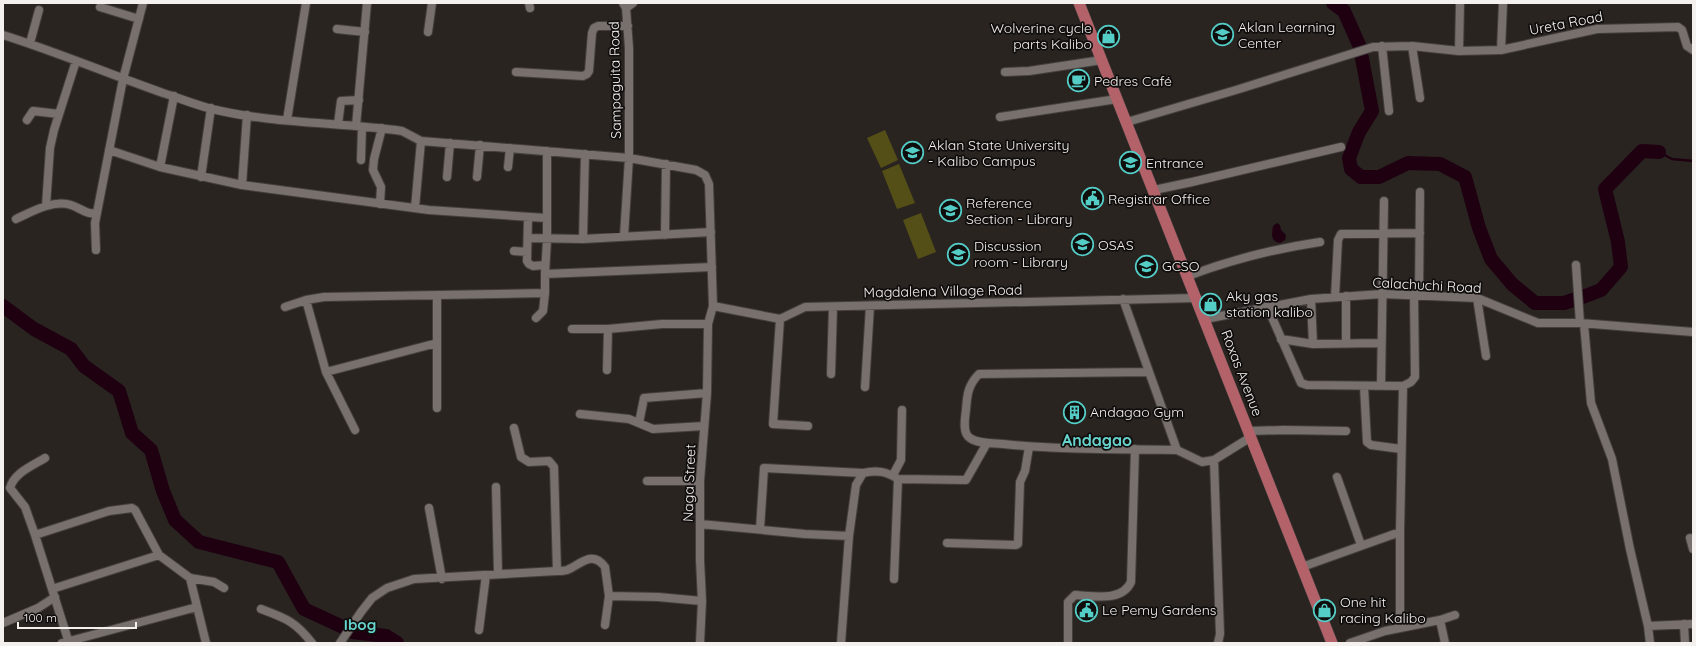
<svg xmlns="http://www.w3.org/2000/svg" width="1696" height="646" font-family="Quicksand,sans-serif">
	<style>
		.green { fill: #544e17 }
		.water { fill: #1e0011 }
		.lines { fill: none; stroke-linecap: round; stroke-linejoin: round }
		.stream { stroke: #1e0011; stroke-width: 2.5 }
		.river { stroke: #1e0011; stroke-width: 14 }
		.minor-casing { stroke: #443f3d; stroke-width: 10 }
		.major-casing { stroke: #443f3d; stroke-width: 12 }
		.minor { stroke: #77706d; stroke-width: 8 }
		.major { stroke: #b3626a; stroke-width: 11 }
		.labels { text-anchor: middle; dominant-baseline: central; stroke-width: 3.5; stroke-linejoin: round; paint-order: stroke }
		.street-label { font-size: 14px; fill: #f4f0ee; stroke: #100e0d }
		.poi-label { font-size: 14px; fill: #f4f0ee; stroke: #100e0d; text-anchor: start }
		.neighbourhood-label { font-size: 15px; font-weight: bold; fill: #68d4ce; stroke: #100e0d }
		.quarter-label { font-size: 16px; font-weight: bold; fill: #68d4ce; stroke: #100e0d }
	</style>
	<rect width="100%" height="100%" fill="#2a2421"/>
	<path class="green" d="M 885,130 L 898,160 L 881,168 L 867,138 Z
		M 899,164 L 915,203 L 897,209 L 882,171 Z
		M 921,213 L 936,252 L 918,259 L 903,220 Z"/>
	<path class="water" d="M 1277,223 L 1280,225 L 1281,230 L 1286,235 L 1285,240 L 1280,243 C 1270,241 1272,234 1273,226 Z"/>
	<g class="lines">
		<path class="stream" d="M 1659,152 L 1672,159 L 1693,161"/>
		<path class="river" d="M 1333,3 L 1344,11 L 1360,47
			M 1361,53 L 1372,111 L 1359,132 L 1349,158 L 1351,169 L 1361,177 L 1379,177 L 1408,163 L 1440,164 L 1465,177 L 1479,228 L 1491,259 L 1512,284 L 1535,303 L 1564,303 L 1576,299
			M 1580,298 L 1601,290 L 1621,267 L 1618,242 L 1605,189 L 1642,151 L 1659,152
			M 3,306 L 34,329 L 71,349 L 84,366 L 119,391 L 132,433 L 151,450 L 163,491 L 175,520 L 199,542 L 278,562 L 304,609 L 345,628
			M 352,632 L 386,636 L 397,643"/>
		<defs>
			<path id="minor" d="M 529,3 L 530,8
				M 623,3 L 626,8 L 629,48 L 629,158 L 624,236
				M 100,7 L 139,19
				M 626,8 L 633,3
				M 337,29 L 365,32
				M 428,32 L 432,3
				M 3,35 C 57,52 109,74 163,93 C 179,98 196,105 212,109 C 274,124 339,122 402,131 L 421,141 L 629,158 L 696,170 L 705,175 L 709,184 L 713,306
				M 30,43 L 39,10
				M 1382,46 L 1389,111
				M 1412,46 L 1420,98
				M 1501,50 L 1597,29 L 1678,27 L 1682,30 L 1687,46 L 1693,50
				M 1459,51 L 1460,3
				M 516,72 L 583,76 L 587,74 L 589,71 L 592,33 L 594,28 L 598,26 L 628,26
				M 1005,72 L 1029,71 L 1102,60
				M 1000,117 L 1117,99
				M 27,120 L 33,111 L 59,114
				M 287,120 L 306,3
				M 1127,122 L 1236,90 L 1373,47 L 1412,46 L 1459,51 L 1501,50 L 1503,3
				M 338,124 L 341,101 L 359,100
				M 356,126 L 367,3
				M 109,150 L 160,167 L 242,185 L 429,210 L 546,218
				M 547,151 L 547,240 L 545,274 L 712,267
				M 361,160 L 362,127
				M 160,167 L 174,96
				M 508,167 L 510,148
				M 201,177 L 211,108
				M 447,177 L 450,143
				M 477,177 L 480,145
				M 242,185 L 247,115
				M 1154,190 L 1192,182 L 1341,147
				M 380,204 L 381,187 L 373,170 L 374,159 L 382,128
				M 46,206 L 50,148 L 54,130 L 76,61
				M 415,208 L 421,141
				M 528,218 L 527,261 L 529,264 L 533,266 L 545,265
				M 16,219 C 31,212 54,199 71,205 C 81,208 86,215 97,213
				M 665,235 L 666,164
				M 528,238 L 583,239 L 711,232
				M 583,239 L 585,154
				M 96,250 L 95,223 L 123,79 L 143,3
				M 514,251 L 527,252
				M 1576,265 L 1580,323
				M 1188,276 C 1233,259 1273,249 1320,242
				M 1419,295 L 1420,192
				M 437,296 L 437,408
				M 1335,297 L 1338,240 L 1341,234 L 1420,233
				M 1477,298 L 1486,356
				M 1123,299 L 1177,450 L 1202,462 L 1214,460 L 1220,634 L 1218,643
				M 1311,299 L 1313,344
				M 306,300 L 326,372 L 355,430
				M 1267,306 L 1301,383 L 1307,385 L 1403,386 L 1411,382 L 1415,377 L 1414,295
				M 285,307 L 306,300 L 324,297 L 545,293 L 545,274
				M 536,318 L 543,311 L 545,293
				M 780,319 L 773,424 L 808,426
				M 1205,319 L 1311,299 L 1382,294 L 1477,298 L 1538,323 L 1580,323 L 1693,332
				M 1584,324 L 1591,403 L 1612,459 L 1630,549 L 1648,626 L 1650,643
				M 572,329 L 608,329 L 662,324 L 708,324
				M 1281,339 L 1313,344 L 1381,343
				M 1346,343 L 1346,296
				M 607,370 L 608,329
				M 326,372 L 437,343
				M 1149,372 L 979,374 C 968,385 967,395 966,410 C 965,418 962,433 970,438 C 978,444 993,443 1003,444 C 1060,450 1119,449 1177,450
				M 831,374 L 833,307
				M 1364,386 L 1367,442 L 1371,445 L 1401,449
				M 1381,386 L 1384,201
				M 865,387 L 870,306
				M 580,414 L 629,419 L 653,429 L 704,426
				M 639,423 L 644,398 L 707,393
				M 514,428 L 521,457 L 529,462 L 549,461 L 554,467 L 557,571
				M 1249,431 L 1284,430 L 1346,431
				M 45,458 C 32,466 14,473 10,488 L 25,507 L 35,535 L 69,643
				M 1214,460 L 1251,437
				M 893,475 L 901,460 L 902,410
				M 1337,477 L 1361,545
				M 647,481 L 700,481
				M 496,487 L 498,574
				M 429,508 L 442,579
				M 700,524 L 805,534 L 849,536
				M 760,529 L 764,468 L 863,473
				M 35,535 L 109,511 L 132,508 L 135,510 L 159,555 L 190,578 L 214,582 L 224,588
				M 1690,538 L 1693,549
				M 947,543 L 1016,545 L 1018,544 L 1020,482 L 1025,471 L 1029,447
				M 1302,567 L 1400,532 L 1403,386
				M 190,578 L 206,643
				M 894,579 L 898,479 L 966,480 L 987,443
				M 52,589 L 159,555
				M 261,609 C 285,618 295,621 312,643
				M 1440,620 L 1455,615
				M 3,623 L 38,608 L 55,597
				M 1684,624 L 1685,643
				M 605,625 L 609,596
				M 1648,626 L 1693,624
				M 1400,627 L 1400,532
				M 479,630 L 486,575
				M 62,643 L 197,607
				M 340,643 L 361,612 L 372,598 L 387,588 L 414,579 L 557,571 C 560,571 564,571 567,570 C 580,565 592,549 605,567 L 609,596 L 658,597 L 702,601
				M 700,643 L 702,601 L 700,560 L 700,481 L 707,393 L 708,324 L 713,306 L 780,319 L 805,307 L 1197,298
				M 841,643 L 849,536 L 856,485 L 863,473 C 876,470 886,471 898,479
				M 1068,643 L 1068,602 L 1075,595 C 1094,596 1122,602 1131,582 L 1135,449
				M 1350,643 L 1385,631 L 1440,620 L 1445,643"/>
			<path id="major" d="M 1079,3 L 1332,643"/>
		</defs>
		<use href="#minor" class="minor-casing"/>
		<use href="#major" class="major-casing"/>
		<use href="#minor" class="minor"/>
		<use href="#major" class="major"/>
	</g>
	<defs>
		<symbol id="school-ring" viewBox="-11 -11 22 22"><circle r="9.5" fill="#100e0d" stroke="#54cdc7" stroke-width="1.5"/><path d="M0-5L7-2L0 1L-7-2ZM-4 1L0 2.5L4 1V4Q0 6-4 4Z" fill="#54cdc7"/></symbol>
		<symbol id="shop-ring" viewBox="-11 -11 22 22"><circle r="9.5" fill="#100e0d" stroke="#54cdc7" stroke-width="1.5"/><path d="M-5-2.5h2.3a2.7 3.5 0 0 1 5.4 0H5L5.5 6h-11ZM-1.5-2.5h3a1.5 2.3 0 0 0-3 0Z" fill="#54cdc7"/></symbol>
		<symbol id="cafe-ring" viewBox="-11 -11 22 22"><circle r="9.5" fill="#100e0d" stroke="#54cdc7" stroke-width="1.5"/><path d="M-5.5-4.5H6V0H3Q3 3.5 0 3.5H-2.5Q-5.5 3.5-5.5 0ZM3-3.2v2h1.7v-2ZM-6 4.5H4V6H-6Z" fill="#54cdc7"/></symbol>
		<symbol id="university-ring" viewBox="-11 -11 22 22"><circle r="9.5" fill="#100e0d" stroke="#54cdc7" stroke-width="1.5"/><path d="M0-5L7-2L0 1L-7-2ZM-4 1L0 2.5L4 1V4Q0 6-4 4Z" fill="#54cdc7"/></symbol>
		<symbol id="civic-ring" viewBox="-11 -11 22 22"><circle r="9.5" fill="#100e0d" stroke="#54cdc7" stroke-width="1.5"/><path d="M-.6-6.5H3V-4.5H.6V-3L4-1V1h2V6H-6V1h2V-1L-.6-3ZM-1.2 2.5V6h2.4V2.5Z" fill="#54cdc7"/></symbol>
		<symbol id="building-ring" viewBox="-11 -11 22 22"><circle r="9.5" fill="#100e0d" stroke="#54cdc7" stroke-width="1.5"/><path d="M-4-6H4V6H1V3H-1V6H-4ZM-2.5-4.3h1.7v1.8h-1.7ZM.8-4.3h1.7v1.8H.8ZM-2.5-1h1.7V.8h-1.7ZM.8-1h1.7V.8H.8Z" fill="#54cdc7"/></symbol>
	</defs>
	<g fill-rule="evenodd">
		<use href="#school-ring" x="1210" y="22" width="25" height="25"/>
		<use href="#shop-ring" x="1096" y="24" width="25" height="25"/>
		<use href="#cafe-ring" x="1066" y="68" width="25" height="25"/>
		<use href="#university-ring" x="900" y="140" width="25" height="25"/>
		<use href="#school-ring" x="1118" y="150" width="25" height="25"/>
		<use href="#civic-ring" x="1080" y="186" width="25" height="25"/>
		<use href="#school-ring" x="938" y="198" width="25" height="25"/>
		<use href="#school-ring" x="1070" y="232" width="25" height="25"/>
		<use href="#school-ring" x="946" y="242" width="25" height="25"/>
		<use href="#school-ring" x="1134" y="254" width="25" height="25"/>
		<use href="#shop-ring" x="1198" y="292" width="25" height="25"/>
		<use href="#building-ring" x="1062" y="400" width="25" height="25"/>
		<use href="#civic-ring" x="1074" y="598" width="25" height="25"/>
		<use href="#shop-ring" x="1312" y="598" width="25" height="25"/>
	</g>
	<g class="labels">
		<g class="street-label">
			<text transform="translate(1566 23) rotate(-11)">Ureta Road</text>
			<text transform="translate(615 80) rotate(-91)">Sampaguita Road</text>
			<text transform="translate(1427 285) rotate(3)">Calachuchi Road</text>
			<text transform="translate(943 291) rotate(-1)">Magdalena Village Road</text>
			<text transform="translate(1242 373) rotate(69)">Roxas Avenue</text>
			<text transform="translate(689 483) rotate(-88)">Naga Street</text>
		</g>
		<g class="poi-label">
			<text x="1238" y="27">Aklan Learning<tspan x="1238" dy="16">Center</tspan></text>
			<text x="1092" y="28" text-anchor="end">Wolverine cycle<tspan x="1092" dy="16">parts Kalibo</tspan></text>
			<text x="1094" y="81">Pedres Café</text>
			<text x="928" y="145">Aklan State University<tspan x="928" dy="16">- Kalibo Campus</tspan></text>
			<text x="1146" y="163">Entrance</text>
			<text x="1108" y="199">Registrar Office</text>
			<text x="966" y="203">Reference<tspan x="966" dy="16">Section - Library</tspan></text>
			<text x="1098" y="245">OSAS</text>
			<text x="974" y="246">Discussion<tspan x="974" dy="16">room - Library</tspan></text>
			<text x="1162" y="266">GCSO</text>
			<text x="1226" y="296">Aky gas<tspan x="1226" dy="16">station kalibo</tspan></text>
			<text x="1090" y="412">Andagao Gym</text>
			<text x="1340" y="602">One hit<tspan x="1340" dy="16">racing Kalibo</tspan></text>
			<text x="1102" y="610">Le Pemy Gardens</text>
		</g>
		<g class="neighbourhood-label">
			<text x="360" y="624">Ibog</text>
		</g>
		<g class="quarter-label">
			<text x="1097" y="440">Andagao</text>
		</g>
	</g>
	<rect width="1696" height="646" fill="none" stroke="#f4f0ee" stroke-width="8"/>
	<path d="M18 622v6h118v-6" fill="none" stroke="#f4f0ee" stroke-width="2"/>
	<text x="24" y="622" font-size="12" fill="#f4f0ee" stroke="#100e0d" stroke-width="3" paint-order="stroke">100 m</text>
</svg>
